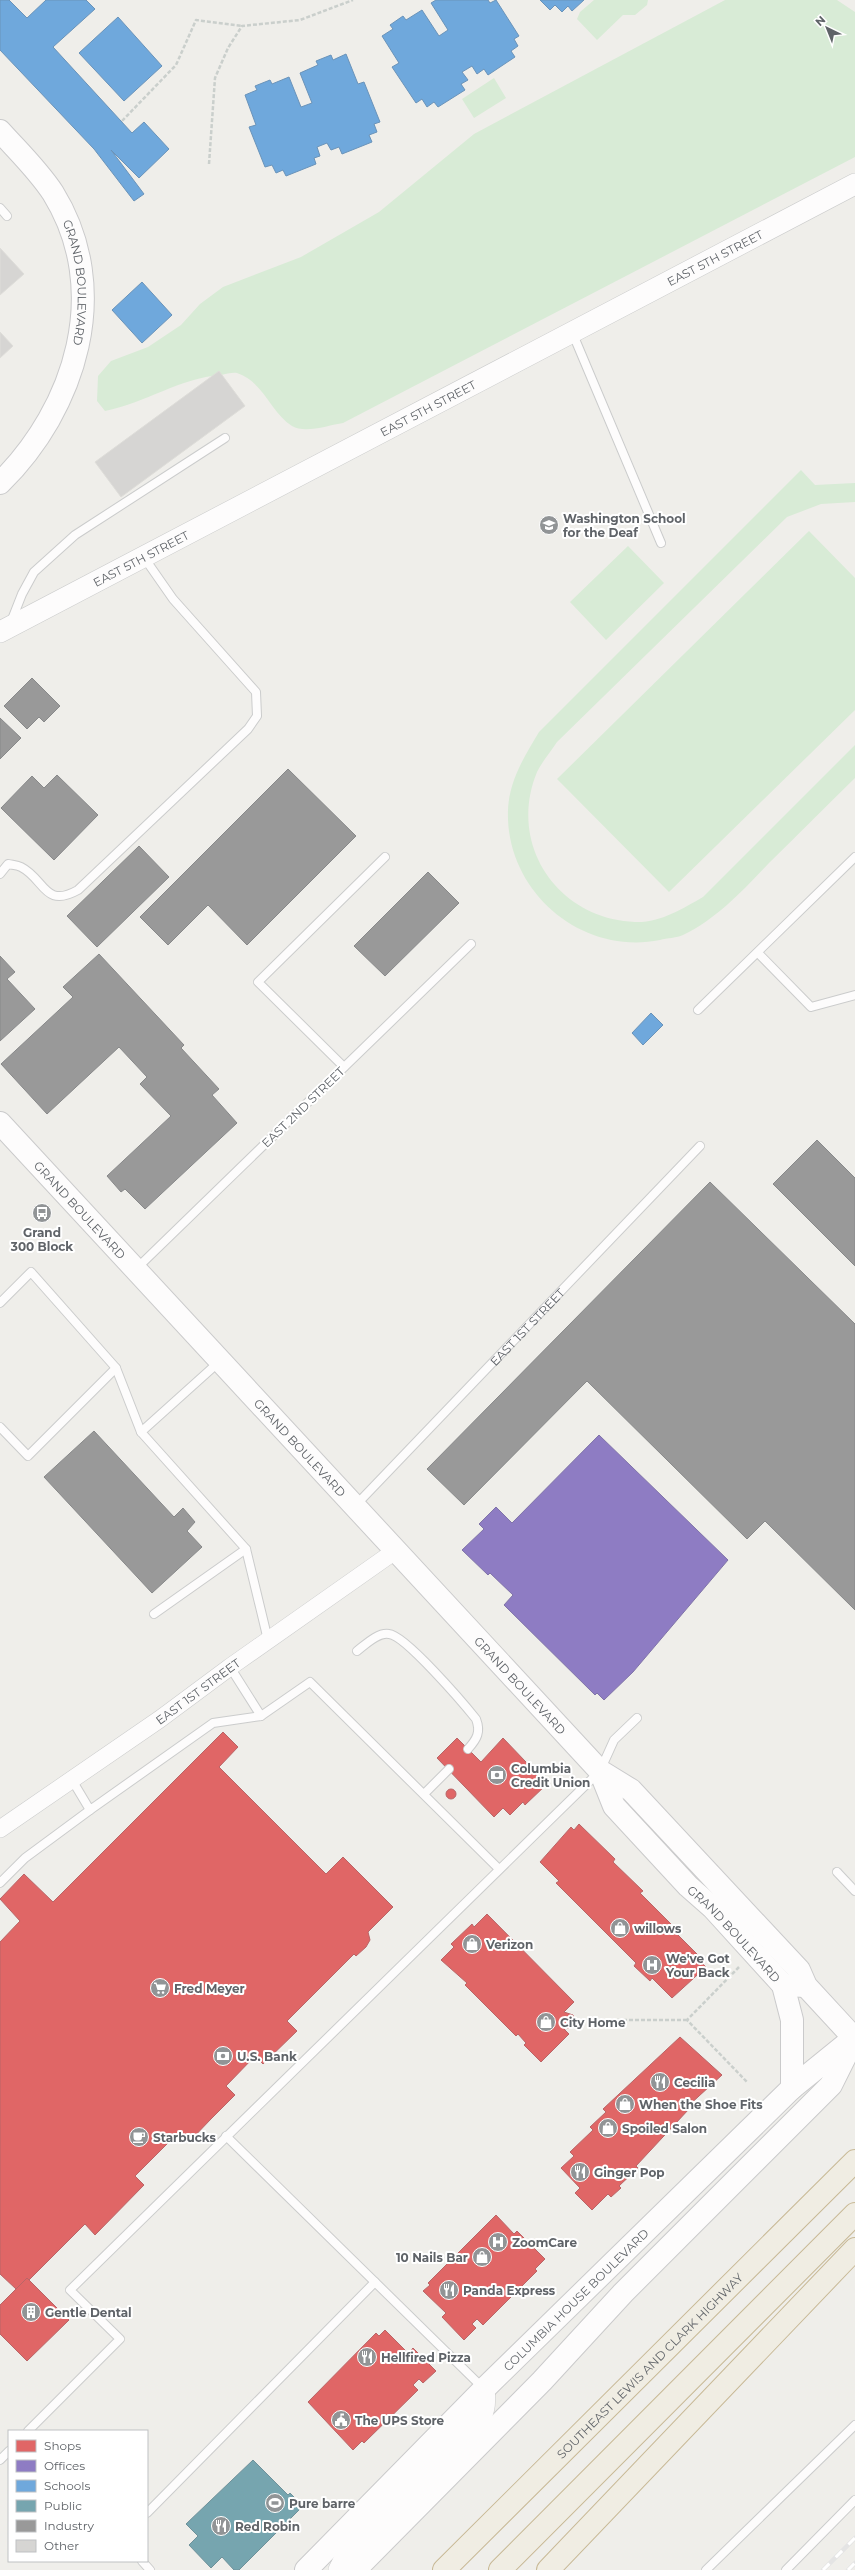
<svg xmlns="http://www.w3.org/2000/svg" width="855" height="2570" font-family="Montserrat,sans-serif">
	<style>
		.green { fill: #d8ebd6 }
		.shops { fill: #e06666; stroke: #b96567 }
		.offices { fill: #8e7cc3; stroke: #8074a8 }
		.schools { fill: #6fa8dc; stroke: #6a93b9 }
		.public { fill: #76a5af; stroke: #6f919a }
		.industry { fill: #999; stroke: #88898a }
		.building { fill: #d6d5d3; stroke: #deddd9 }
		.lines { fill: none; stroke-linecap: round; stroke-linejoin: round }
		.service-casing { stroke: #cbcccc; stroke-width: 10 }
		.minor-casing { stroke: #cbcccc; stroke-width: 18 }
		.tertiary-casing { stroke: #cbcccc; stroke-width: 22 }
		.secondary-casing { stroke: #cacacb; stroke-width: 24 }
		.motorway-casing { stroke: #c8b996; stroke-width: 24 }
		.path { stroke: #cacfcc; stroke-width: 2.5; stroke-dasharray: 4 2; stroke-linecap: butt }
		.service { stroke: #fdfcfc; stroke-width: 8 }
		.minor { stroke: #fdfcfc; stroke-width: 17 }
		.tertiary { stroke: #fdfcfc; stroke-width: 21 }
		.secondary { stroke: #fdfcfc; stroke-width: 22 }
		.motorway { stroke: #f0ede3; stroke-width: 22 }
		.rail-casing { stroke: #e4e4e4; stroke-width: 4.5 }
		.rail { stroke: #fff; stroke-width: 3; stroke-dasharray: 9; stroke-linecap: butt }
		.labels { text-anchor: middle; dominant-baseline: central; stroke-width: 4; stroke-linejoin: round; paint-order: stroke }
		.street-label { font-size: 12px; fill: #5f6368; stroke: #fff }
		.poi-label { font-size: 12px; font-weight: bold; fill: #5f6368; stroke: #fff; text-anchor: start }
	</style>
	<rect width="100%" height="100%" fill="#efeeea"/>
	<path class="green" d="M 594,0 L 648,0 L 647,5 L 635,15 L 623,15 L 597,40 L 577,19 L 580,12 Z
		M 725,0 L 837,0 L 855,12 L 855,157 L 343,423 C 329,425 305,434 292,426 C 271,413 263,381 237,373 C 233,372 226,374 221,375 C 180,378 145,403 105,411 L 97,401 L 98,376 L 111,361 L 148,347 L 181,325 L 200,304 L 223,287 L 301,257 L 379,212 L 474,134 Z
		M 494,78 L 506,98 L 474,118 L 462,99 Z
		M 801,470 L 815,485 L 855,483 L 855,502 L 821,504 L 787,517 L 557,742 C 551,751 542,762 537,772 C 507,845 558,919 635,922 C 660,923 682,909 703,897 L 855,745 L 855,778 C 826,806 798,835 769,863 C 743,890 718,918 683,935 C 677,938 667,938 660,940 C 581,956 505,891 508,810 C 509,781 524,757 539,732 Z
		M 809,531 L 855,578 L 855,710 L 669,892 L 557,779 Z
		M 628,546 L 664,583 L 606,640 L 570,602 Z"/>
	<path class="shops" d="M 223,1732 L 238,1747 L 219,1767 L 326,1874 L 343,1857 L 393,1907 L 368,1932 L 370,1940 L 366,1947 L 356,1956 L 354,1954 L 287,2021 L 297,2031 L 263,2064 L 255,2056 L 226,2086 L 235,2095 L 211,2119 L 188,2143 L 178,2133 L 135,2176 L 144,2185 L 95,2235 L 85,2224 L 29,2280 L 27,2278 L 16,2289 L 0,2274 L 0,1942 L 20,1921 L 0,1899 L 24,1874 L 53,1902 Z
		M 457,1738 L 481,1762 L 503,1738 L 547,1784 L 525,1805 L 523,1802 L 510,1815 L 503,1808 L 494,1817 L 437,1758 Z
		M446 1794a5 5 0 1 1 10 0a5 5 0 1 1-10 0Z
		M 579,1824 L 615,1859 L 613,1862 L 643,1891 L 640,1893 L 671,1924 L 669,1926 L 701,1958 L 699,1960 L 706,1967 L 672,1998 L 652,1978 L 650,1981 L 634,1966 L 636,1963 L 556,1883 L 559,1881 L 540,1862 L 571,1827 L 574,1830 Z
		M 487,1914 L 574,2002 L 564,2012 L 573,2015 L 575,2024 L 570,2028 L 564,2029 L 569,2034 L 541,2062 L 524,2045 L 526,2043 L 518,2034 L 516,2036 L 465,1985 L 467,1983 L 441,1960 L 454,1947 L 451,1944 L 472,1924 L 474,1927 Z
		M 680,2037 L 722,2075 L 687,2107 L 689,2109 L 636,2166 L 638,2168 L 619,2186 L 621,2188 L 611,2197 L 608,2194 L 592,2210 L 575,2193 L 580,2188 L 561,2168 L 574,2156 L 570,2152 L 593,2130 L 590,2127 L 606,2112 L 603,2109 Z
		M 496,2215 L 514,2234 L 517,2231 L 545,2259 L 535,2269 L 537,2271 L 483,2325 L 477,2319 L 472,2324 L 476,2328 L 464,2340 L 442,2317 L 446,2313 L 423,2291 L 430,2285 L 428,2283 Z
		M 27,2278 L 69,2320 L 27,2361 L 0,2334 L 0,2305 Z
		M 385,2330 L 408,2353 L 413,2348 L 436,2371 L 423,2383 L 419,2379 L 413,2385 L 418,2390 L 364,2443 L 362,2441 L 353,2450 L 308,2402 L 376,2333 L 379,2336 Z"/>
	<path class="offices" d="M 599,1435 L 728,1560 L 633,1672 L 604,1700 L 597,1693 L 595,1695 L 504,1605 L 513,1595 L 490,1573 L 488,1575 L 462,1550 L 484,1529 L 479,1524 L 496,1507 L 512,1523 Z"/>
	<path class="schools" d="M 0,0 L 9,0 L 27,18 L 46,0 L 86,0 L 95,9 L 53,47 L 132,133 L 144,122 L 169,149 L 139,178 L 111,150 L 144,194 L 134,201 L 94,149 L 0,50 Z
		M 436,0 L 488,0 L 490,3 L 496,0 L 519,36 L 514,39 L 518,46 L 511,51 L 515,57 L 488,75 L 484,69 L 477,74 L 472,66 L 462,72 L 468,80 L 461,84 L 465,90 L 438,107 L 434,102 L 427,107 L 422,99 L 416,103 L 392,67 L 399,63 L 382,36 L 393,29 L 390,25 L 403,16 L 406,20 L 422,10 L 439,36 L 448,30 L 431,3 Z
		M 540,0 L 584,0 L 572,11 L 568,6 L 562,12 L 555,5 L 550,10 Z
		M 118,17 L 162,66 L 124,101 L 79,53 Z
		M 346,54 L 358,84 L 364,82 L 380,122 L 374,124 L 377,132 L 369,135 L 372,142 L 342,154 L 339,147 L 331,150 L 327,143 L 317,147 L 320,156 L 314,158 L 316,164 L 286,176 L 283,170 L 276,173 L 272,165 L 265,167 L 249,127 L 256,125 L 245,95 L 257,90 L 255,86 L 270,80 L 272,84 L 289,77 L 301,107 L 312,103 L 300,73 L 318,65 L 316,61 L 331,55 L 333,60 Z
		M 142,282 L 172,315 L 142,343 L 112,310 Z
		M 651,1013 L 663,1025 L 643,1045 L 632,1033 Z"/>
	<path class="public" d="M 253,2460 L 288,2495 L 290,2493 L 303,2506 L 239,2570 L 234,2570 L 222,2557 L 211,2568 L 189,2545 L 198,2536 L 186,2524 Z"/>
	<path class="industry" d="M 32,678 L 60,706 L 44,722 L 39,717 L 27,729 L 4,706 Z
		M 0,718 L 21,738 L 0,759 Z
		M 288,769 L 356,836 L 247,945 L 208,905 L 168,945 L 140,917 Z
		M 57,775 L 98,815 L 54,860 L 1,808 L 32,776 L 44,788 Z
		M 139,846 L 169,877 L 97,947 L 67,916 Z
		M 428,872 L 459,903 L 385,976 L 354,946 Z
		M 99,954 L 184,1045 L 181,1048 L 219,1089 L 212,1095 L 237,1123 L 145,1209 L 125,1189 L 121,1192 L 107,1176 L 171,1116 L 140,1084 L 147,1077 L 119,1047 L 47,1114 L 1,1064 L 73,997 L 63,987 Z
		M 0,956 L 15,972 L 7,979 L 35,1009 L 0,1041 Z
		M 817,1140 L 855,1178 L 855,1266 L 773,1184 Z
		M 710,1182 L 855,1324 L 855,1610 L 765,1521 L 747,1539 L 587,1381 L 464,1505 L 427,1469 Z
		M 94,1431 L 174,1517 L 183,1508 L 195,1522 L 187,1531 L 202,1547 L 152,1593 L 44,1477 Z"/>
	<path class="building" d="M 0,248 L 24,274 L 0,295 Z
		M 0,332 L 13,346 L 0,358 Z
		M 219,371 L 245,406 L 121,497 L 95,462 Z"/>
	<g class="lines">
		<defs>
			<g id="service">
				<path d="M 0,208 L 7,216"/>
				<path d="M 572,332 L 661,543"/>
				<path d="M 11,622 L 22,594 L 34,572 L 75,535 L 225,438"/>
				<path d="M 0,874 L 8,864 C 12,865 17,865 21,867 C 45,879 44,909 78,890 L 248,729 L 257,716 L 256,692 L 173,599 L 143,556"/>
				<path d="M 758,953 L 811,1007 L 855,995"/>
				<path d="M 698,1010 L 855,857"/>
				<path d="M 344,1067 L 258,982 L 385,857"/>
				<path d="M 136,1269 L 471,944"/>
				<path d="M 0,1303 L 31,1272 L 116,1368 L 141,1432"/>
				<path d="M 220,1361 L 141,1432 L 246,1549 L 268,1640"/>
				<path d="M 0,1427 L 28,1456 L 116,1368"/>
				<path id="s1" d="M 356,1505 L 700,1146"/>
				<path d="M 154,1614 L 246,1549"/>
				<path d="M 357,1651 C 365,1645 378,1632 389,1634 C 405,1635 464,1704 476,1719 C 481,1732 477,1739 468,1749"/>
				<path d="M 230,1667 L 261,1716"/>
				<path d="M 72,1780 L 90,1810 L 213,1723 L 261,1716 L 310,1682 L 499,1869"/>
				<path d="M 424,1794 L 449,1769"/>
				<path d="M 837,1872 L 855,1891"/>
				<path d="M 0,1883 L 25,1858 L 90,1810"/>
				<path d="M 226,2136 L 483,2388"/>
				<path d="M 28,2431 L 120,2339 L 70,2290 L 600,1771 L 614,1740 L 637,1718"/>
				<path d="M 0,2460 L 9,2451"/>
				<path d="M 147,2513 L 375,2282"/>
				<path d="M 142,2561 L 150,2570"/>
				<path d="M 706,2570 L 855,2425"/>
				<path d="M 786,2570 L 855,2500"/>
			</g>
			<g id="minor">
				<path id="s2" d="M 0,1829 L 160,1719 L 230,1667 L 395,1551"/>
			</g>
			<g id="tertiary">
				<path id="s3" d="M 0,632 L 855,184"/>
				<path d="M 339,2570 L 345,2558 L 475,2427 C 484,2414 486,2405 484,2389"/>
			</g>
			<g id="secondary">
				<path id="s4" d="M 0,131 C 18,151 38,170 53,193 C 113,290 76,408 0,483"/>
				<path id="s5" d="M 0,1123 L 600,1771 L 631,1790 L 799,1970 L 806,1986 L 854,2038"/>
				<path id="s6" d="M 600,1771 L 614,1806 L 688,1886 L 713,1908 L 783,1985 L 806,1986"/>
				<path d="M 783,1985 L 792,2020 L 792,2088"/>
				<path id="s7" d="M 306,2570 L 484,2389 L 792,2088 L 855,2037"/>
				<path d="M 355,2570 L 542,2381 L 623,2293 L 831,2085 L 852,2043"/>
			</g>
			<g id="motorway">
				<path id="s8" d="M 444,2570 L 855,2161"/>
				<path d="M 500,2570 L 855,2214"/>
				<path d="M 548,2570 L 855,2249"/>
			</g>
		</defs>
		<use href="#service" class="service-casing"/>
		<use href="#minor" class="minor-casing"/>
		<use href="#tertiary" class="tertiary-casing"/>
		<use href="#secondary" class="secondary-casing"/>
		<use href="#motorway" class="motorway-casing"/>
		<path class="path" d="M 122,121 L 176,65 L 196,20 L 242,26
			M 209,164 L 215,78 L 228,48 L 242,26 L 300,20 L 353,0
			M 739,1967 L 687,2020 L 747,2082
			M 575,2020 L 687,2020"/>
		<use href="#service" class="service"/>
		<use href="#minor" class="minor"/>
		<use href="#tertiary" class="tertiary"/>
		<use href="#secondary" class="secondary"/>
		<use href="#motorway" class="motorway"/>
		<defs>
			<path id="rail" d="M 823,2570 L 855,2538
				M 848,2570 L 855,2563"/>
		</defs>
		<use href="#rail" class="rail-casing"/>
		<use href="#rail" class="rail"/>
	</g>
	<defs>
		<symbol id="school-disc" viewBox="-11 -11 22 22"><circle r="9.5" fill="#919496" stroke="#fff"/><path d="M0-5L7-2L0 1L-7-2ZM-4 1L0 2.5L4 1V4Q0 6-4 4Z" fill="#fff"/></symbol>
		<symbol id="bus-disc" viewBox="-11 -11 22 22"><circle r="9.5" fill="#919496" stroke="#fff"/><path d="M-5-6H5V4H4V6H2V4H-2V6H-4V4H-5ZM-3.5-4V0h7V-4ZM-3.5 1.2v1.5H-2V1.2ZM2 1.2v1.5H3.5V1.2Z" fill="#fff"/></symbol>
		<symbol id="bank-disc" viewBox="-11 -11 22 22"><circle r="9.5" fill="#919496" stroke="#fff"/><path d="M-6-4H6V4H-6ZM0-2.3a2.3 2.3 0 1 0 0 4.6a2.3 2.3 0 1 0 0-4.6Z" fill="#fff"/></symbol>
		<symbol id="shop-disc" viewBox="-11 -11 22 22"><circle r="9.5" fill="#919496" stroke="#fff"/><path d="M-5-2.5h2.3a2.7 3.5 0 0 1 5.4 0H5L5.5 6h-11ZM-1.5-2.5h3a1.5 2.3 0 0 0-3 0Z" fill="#fff"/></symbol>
		<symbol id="hospital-disc" viewBox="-11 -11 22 22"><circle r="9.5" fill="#919496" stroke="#fff"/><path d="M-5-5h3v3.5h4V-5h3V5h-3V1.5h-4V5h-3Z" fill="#fff"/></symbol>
		<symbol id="supermarket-disc" viewBox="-11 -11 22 22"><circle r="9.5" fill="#919496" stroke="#fff"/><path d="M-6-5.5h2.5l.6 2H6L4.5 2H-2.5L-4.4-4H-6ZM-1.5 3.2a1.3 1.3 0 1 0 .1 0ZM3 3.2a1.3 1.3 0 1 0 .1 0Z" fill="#fff"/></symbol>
		<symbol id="restaurant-disc" viewBox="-11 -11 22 22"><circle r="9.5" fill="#919496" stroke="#fff"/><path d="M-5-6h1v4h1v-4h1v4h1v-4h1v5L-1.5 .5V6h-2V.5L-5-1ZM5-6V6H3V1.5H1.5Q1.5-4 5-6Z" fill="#fff"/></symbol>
		<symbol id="cafe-disc" viewBox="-11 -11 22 22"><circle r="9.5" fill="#919496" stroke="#fff"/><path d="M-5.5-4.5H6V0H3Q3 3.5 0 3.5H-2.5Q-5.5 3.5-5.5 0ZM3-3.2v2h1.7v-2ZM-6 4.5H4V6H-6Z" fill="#fff"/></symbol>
		<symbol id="building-disc" viewBox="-11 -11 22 22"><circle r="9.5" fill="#919496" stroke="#fff"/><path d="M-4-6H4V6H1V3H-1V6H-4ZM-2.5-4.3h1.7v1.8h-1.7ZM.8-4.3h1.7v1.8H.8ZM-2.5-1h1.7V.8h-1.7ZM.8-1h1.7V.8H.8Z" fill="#fff"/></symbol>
		<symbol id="civic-disc" viewBox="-11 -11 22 22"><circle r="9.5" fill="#919496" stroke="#fff"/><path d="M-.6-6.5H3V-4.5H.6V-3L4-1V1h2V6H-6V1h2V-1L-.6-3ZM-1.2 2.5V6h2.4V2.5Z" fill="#fff"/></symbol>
		<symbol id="stadium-disc" viewBox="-11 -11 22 22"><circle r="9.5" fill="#919496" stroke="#fff"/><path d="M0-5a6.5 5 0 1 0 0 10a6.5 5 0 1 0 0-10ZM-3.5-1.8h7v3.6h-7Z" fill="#fff"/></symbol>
	</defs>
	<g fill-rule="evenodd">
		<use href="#school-disc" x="538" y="514" width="22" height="22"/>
		<use href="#bus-disc" x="31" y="1202" width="22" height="22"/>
		<use href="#bank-disc" x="486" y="1764" width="22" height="22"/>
		<use href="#shop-disc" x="609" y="1917" width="22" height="22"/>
		<use href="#shop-disc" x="461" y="1933" width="22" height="22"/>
		<use href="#hospital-disc" x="641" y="1954" width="22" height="22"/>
		<use href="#supermarket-disc" x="149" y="1977" width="22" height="22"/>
		<use href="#shop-disc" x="535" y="2011" width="22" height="22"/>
		<use href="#bank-disc" x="212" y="2045" width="22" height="22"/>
		<use href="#restaurant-disc" x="649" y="2071" width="22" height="22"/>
		<use href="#shop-disc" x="614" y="2093" width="22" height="22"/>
		<use href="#shop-disc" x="597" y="2117" width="22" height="22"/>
		<use href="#cafe-disc" x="128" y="2126" width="22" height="22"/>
		<use href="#restaurant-disc" x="569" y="2161" width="22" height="22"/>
		<use href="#hospital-disc" x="487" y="2231" width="22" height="22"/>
		<use href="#shop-disc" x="471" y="2246" width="22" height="22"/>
		<use href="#restaurant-disc" x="438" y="2279" width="22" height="22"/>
		<use href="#building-disc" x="20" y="2301" width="22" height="22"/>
		<use href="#restaurant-disc" x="356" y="2346" width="22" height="22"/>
		<use href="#civic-disc" x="330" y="2409" width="22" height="22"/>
		<use href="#stadium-disc" x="264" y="2492" width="22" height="22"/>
		<use href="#restaurant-disc" x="210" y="2515" width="22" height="22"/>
	</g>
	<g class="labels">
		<g class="street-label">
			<text stroke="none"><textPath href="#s3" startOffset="807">EAST 5TH STREET</textPath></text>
			<text stroke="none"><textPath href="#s4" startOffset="176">GRAND BOULEVARD</textPath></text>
			<text stroke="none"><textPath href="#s3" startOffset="483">EAST 5TH STREET</textPath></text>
			<text stroke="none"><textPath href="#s3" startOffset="159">EAST 5TH STREET</textPath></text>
			<text transform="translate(303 1107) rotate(-44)">EAST 2ND STREET</text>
			<text stroke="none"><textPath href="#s5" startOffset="118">GRAND BOULEVARD</textPath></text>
			<text stroke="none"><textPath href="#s1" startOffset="247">EAST 1ST STREET</textPath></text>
			<text stroke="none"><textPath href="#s5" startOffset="442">GRAND BOULEVARD</textPath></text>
			<text stroke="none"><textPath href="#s5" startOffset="766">GRAND BOULEVARD</textPath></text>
			<text stroke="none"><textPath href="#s2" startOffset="241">EAST 1ST STREET</textPath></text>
			<text stroke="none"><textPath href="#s6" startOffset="213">GRAND BOULEVARD</textPath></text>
			<text stroke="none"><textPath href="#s7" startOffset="382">COLUMBIA HOUSE BOULEVARD</textPath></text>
			<text stroke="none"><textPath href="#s8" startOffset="290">SOUTHEAST LEWIS AND CLARK HIGHWAY</textPath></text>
		</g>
		<g class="poi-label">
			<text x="563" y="518">Washington School<tspan x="563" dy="14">for the Deaf</tspan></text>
			<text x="42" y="1232" text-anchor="middle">Grand<tspan x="42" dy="14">300 Block</tspan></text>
			<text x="511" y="1768">Columbia<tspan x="511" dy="14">Credit Union</tspan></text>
			<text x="634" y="1928">willows</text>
			<text x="486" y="1944">Verizon</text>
			<text x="666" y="1958">We've Got<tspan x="666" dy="14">Your Back</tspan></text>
			<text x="174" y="1988">Fred Meyer</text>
			<text x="560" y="2022">City Home</text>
			<text x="237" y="2056">U.S. Bank</text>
			<text x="674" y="2082">Cecilia</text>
			<text x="639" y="2104">When the Shoe Fits</text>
			<text x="622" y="2128">Spoiled Salon</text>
			<text x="153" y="2137">Starbucks</text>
			<text x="594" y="2172">Ginger Pop</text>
			<text x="512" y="2242">ZoomCare</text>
			<text x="468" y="2257" text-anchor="end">10 Nails Bar</text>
			<text x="463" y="2290">Panda Express</text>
			<text x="45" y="2312">Gentle Dental</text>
			<text x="381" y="2357">Hellfired Pizza</text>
			<text x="355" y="2420">The UPS Store</text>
			<text x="289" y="2503">Pure barre</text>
			<text x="235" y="2526">Red Robin</text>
		</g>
	</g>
	<rect x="8" y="2430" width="140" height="132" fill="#ffffff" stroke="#bfc1c3"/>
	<rect x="16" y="2440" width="20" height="12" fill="#e06666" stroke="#bfc1c3"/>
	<text x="44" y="2450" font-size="12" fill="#5f6368">Shops</text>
	<rect x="16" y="2460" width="20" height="12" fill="#8e7cc3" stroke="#bfc1c3"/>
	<text x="44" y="2470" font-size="12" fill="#5f6368">Offices</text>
	<rect x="16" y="2480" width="20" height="12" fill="#6fa8dc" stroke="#bfc1c3"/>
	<text x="44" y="2490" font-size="12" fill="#5f6368">Schools</text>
	<rect x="16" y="2500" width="20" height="12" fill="#76a5af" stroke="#bfc1c3"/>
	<text x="44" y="2510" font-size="12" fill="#5f6368">Public</text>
	<rect x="16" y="2520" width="20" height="12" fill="#999999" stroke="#bfc1c3"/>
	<text x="44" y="2530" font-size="12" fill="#5f6368">Industry</text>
	<rect x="16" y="2540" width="20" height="12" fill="#d6d5d3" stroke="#bfc1c3"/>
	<text x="44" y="2550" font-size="12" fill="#5f6368">Other</text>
	<g transform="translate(827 28) rotate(317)" stroke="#ffffff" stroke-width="3" paint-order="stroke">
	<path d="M0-3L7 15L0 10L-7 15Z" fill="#5f6368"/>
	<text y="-6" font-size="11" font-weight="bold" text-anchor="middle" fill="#5f6368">N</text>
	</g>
</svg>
